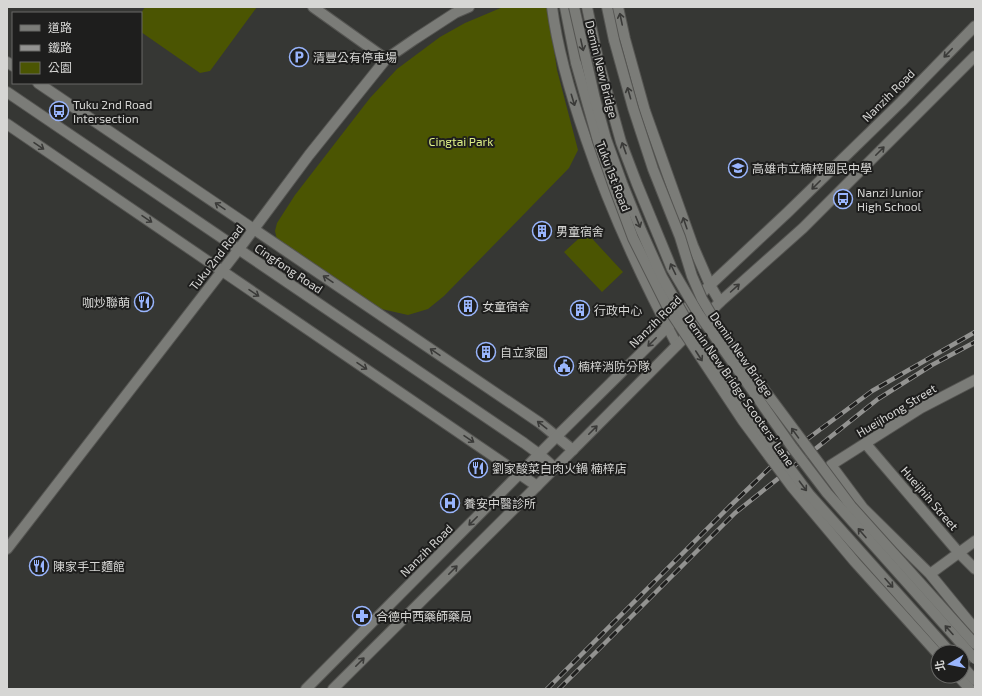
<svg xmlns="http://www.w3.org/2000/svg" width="982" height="696" font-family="'Exo 2','Noto Sans TC',sans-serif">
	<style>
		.green { fill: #4b5502 }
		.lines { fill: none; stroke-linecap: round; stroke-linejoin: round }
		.minor-casing { stroke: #555552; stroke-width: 12 }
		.tertiary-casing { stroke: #555552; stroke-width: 12 }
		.minor { stroke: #7b7c78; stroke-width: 10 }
		.tertiary { stroke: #7b7c78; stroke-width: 10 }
		.rail-casing { stroke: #939391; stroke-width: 4.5 }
		.rail { stroke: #1e1e1d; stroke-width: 3; stroke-dasharray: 9; stroke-linecap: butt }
		.minor-bridge-casing { stroke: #555552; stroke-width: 12; stroke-linecap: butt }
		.tertiary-bridge-casing { stroke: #555552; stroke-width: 12; stroke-linecap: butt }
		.minor-bridge { stroke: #7b7c78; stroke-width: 10 }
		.tertiary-bridge { stroke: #7b7c78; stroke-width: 10 }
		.oneway { stroke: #3a3a38 }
		.labels { text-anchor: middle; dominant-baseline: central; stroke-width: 4; stroke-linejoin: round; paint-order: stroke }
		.poi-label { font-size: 12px; fill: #d6d6d4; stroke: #1e1e1d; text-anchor: start }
		.street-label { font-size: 12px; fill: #d6d6d4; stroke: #1e1e1d }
		.park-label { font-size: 12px; fill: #def087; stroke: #1e1e1d }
	</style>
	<rect width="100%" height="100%" fill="#363734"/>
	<path class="green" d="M 145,7 L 257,7 L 210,71 L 200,73 L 141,32 L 141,13 Z
		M 503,7 L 546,7 L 549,15 L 557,70 L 578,150 L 569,168 L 444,296 L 428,309 L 408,315 L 377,308 L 277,240 L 275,231 L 277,223 L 295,195 L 370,98 L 397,69 L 440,37 L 465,23 Z
		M 586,232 L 623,272 L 602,292 L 564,252 Z"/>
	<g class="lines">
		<defs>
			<path id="minor" d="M 313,7 L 386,59
				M 552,7 C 558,53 571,96 586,139 C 610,210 642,279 677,345
				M 565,7 L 576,63
				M 607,7 L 614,40
				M 618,7 L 625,39 L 645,111 L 693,246 L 710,285 L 720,302
				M 7,62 L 13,66
				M 38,83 L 540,423 L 573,450
				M 7,92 L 524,443 L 539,454 L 555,468
				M 7,124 L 537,486
				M 975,380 L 921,408 L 831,465 L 863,508 L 930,574 L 975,629
				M 865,443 L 959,553 L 975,569
				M 7,549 L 239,249 L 309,155 L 386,59 L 415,39 L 455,13 L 469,7
				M 930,574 L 975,541
				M 958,676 L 970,689"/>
			<path id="tertiary" d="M 962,666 L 975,680
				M 306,689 L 556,437 L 710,285 L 788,212 L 901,102 L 975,26
				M 333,689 L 537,486 L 720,302 L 803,228 L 975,56"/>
		</defs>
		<use href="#minor" class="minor-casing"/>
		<use href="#tertiary" class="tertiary-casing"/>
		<use href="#minor" class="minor"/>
		<use href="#tertiary" class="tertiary"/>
		<defs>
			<path id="rail" d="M 547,689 L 729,507 L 775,463 L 872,391 L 975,332
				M 559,689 L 735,513 L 878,399 L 932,365 L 975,342"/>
		</defs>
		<use href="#rail" class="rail-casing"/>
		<use href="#rail" class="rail"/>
		<defs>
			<path id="minor-bridge" d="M 614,40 L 633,108 L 653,169 L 680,237 L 692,276 L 702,299 L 724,336 L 851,506 L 975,644
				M 576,63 L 598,141 L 614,187 L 633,238 L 668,308 L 743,421 L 792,487 L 855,562 L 938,654"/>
			<path id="tertiary-bridge" d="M 574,7 L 595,99 L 606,139 L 622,183 L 641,230 L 662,277 L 688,323 L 745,408 L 809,494 L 950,652
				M 587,7 L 598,59 L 621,142 L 637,184 L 672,269 L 698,313 L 792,447 L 827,493 L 975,659"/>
		</defs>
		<use href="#minor-bridge" class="minor-bridge-casing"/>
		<use href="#tertiary-bridge" class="tertiary-bridge-casing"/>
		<use href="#minor-bridge" class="minor-bridge"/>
		<use href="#tertiary-bridge" class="tertiary-bridge"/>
	</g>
	<defs><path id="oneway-shaft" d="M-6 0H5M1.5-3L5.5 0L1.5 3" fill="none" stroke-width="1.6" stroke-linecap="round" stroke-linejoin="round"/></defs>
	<g class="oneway">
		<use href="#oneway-shaft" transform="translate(621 19) rotate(-102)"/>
		<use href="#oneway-shaft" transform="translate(582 45) rotate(77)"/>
		<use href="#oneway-shaft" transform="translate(948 53) rotate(134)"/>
		<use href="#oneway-shaft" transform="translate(629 93) rotate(-106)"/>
		<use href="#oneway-shaft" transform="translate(573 100) rotate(73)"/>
		<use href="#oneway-shaft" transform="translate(39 146) rotate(34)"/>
		<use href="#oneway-shaft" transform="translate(624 148) rotate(-110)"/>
		<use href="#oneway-shaft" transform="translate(880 151) rotate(-45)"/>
		<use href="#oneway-shaft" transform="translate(816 185) rotate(135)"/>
		<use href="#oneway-shaft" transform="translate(220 206) rotate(-146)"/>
		<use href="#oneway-shaft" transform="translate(147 219) rotate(34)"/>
		<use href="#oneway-shaft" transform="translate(638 222) rotate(68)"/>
		<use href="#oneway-shaft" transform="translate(685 223) rotate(-109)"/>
		<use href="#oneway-shaft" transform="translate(673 269) rotate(-116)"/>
		<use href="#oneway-shaft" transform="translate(328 279) rotate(-146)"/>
		<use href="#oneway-shaft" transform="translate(735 288) rotate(-42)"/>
		<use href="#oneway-shaft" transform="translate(254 293) rotate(34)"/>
		<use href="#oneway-shaft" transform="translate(652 342) rotate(135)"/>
		<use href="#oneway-shaft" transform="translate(435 352) rotate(-146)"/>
		<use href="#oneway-shaft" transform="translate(699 356) rotate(57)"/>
		<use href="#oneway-shaft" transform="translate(362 366) rotate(34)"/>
		<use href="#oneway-shaft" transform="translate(542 425) rotate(-142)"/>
		<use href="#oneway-shaft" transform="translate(593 430) rotate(-45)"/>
		<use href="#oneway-shaft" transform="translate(795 433) rotate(-126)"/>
		<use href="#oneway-shaft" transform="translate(469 439) rotate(34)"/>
		<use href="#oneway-shaft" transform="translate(803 486) rotate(53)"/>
		<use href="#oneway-shaft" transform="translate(473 521) rotate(135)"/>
		<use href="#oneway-shaft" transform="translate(862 533) rotate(-131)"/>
		<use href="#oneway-shaft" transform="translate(453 570) rotate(-45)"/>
		<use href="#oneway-shaft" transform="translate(889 583) rotate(48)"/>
		<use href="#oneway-shaft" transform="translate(949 630) rotate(-132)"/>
		<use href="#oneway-shaft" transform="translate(360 662) rotate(-45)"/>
	</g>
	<defs>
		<symbol id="parking-ring" viewBox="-11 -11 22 22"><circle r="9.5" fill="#1e1e1d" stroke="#99b5fd" stroke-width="1.5"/><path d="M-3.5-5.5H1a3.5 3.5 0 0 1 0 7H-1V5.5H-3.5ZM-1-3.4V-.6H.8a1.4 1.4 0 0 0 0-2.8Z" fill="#99b5fd"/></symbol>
		<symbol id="bus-ring" viewBox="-11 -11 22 22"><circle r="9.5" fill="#1e1e1d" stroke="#99b5fd" stroke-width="1.5"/><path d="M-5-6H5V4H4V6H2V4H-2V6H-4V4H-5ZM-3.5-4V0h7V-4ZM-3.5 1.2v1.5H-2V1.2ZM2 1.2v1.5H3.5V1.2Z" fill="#99b5fd"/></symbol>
		<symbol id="school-ring" viewBox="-11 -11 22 22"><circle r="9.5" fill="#1e1e1d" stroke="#99b5fd" stroke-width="1.5"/><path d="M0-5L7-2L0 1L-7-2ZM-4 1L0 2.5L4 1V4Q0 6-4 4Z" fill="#99b5fd"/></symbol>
		<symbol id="building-ring" viewBox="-11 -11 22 22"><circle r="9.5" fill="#1e1e1d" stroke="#99b5fd" stroke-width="1.5"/><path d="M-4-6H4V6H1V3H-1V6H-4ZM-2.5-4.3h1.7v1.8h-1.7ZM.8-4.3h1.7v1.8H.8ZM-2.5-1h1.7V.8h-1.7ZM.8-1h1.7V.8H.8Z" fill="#99b5fd"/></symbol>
		<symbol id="restaurant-ring" viewBox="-11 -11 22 22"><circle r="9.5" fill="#1e1e1d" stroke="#99b5fd" stroke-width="1.5"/><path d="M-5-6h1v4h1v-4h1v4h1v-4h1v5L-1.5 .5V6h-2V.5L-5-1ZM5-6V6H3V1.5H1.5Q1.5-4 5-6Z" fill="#99b5fd"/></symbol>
		<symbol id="civic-ring" viewBox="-11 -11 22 22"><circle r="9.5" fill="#1e1e1d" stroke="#99b5fd" stroke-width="1.5"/><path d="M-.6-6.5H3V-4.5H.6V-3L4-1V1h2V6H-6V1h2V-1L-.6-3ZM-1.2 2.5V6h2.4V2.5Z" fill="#99b5fd"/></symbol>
		<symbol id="hospital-ring" viewBox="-11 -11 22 22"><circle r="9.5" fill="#1e1e1d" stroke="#99b5fd" stroke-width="1.5"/><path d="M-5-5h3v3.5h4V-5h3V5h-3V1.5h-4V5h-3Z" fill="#99b5fd"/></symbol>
		<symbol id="pharmacy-ring" viewBox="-11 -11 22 22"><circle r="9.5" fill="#1e1e1d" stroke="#99b5fd" stroke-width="1.5"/><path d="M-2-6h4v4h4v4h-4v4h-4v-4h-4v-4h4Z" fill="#99b5fd"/></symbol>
	</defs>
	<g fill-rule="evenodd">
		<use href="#parking-ring" x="288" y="46" width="22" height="22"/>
		<use href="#bus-ring" x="48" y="100" width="22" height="22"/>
		<use href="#school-ring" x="727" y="157" width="22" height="22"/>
		<use href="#bus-ring" x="832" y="188" width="22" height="22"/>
		<use href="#building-ring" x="531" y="220" width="22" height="22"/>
		<use href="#restaurant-ring" x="133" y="291" width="22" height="22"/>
		<use href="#building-ring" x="457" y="295" width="22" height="22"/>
		<use href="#building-ring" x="569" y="299" width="22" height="22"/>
		<use href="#building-ring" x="475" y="341" width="22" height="22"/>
		<use href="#civic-ring" x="553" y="355" width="22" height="22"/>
		<use href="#restaurant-ring" x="467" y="457" width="22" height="22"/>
		<use href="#hospital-ring" x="439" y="492" width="22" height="22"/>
		<use href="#restaurant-ring" x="28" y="555" width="22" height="22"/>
		<use href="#pharmacy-ring" x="351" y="605" width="22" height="22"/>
	</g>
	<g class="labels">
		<g class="poi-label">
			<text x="313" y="57">清豐公有停車場</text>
			<text x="73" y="104">Tuku 2nd Road<tspan x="73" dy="14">Intersection</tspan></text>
			<text x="752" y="168">高雄市立楠梓國民中學</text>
			<text x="857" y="192">Nanzi Junior<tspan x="857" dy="14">High School</tspan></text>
			<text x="556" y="231">男童宿舍</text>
			<text x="130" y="302" text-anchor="end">咖炒聯萌</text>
			<text x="482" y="306">女童宿舍</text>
			<text x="594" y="310">行政中心</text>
			<text x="500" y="352">自立家園</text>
			<text x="578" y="366">楠梓消防分隊</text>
			<text x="492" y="468">劉家酸菜白肉火鍋 楠梓店</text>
			<text x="464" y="503">養安中醫診所</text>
			<text x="53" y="566">陳家手工麵館</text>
			<text x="376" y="616">合德中西藥師藥局</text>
		</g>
		<g class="street-label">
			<text transform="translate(602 69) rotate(76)">Demin New Bridge</text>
			<text transform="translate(888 95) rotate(-45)">Nanzih Road</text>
			<text transform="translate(614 176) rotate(69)">Tuku 1st Road</text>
			<text transform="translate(216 257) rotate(-52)">Tuku 2nd Road</text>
			<text transform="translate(289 268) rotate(34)">Cingfong Road</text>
			<text transform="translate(655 321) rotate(-45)">Nanzih Road</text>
			<text transform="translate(742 354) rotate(55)">Demin New Bridge</text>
			<text transform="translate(740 390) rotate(55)">Demin New Bridge Scooters' Lane</text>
			<text transform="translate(896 410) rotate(-31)">Hueijhong Street</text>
			<text transform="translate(930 498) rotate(49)">Hueijhih Street</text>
			<text transform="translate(426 550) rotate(-45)">Nanzih Road</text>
		</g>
		<g class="park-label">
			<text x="461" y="141">Cingtai Park</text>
		</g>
	</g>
	<rect width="982" height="696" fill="none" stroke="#d6d6d4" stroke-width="16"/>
	<rect x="12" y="12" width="130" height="72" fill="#1e1e1d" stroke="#686866"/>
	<rect x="20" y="25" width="20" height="6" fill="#7b7c78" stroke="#686866"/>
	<text x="48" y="32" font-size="12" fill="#d6d6d4">道路</text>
	<rect x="20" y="45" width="20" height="6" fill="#939391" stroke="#686866"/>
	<text x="48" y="52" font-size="12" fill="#d6d6d4">鐵路</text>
	<rect x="20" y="62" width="20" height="12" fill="#4b5502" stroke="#686866"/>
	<text x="48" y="72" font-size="12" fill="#d6d6d4">公園</text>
	<g transform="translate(950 664) rotate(260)"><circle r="19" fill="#1e1e1d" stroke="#686866"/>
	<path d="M0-3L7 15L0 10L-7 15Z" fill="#99b5fd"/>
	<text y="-6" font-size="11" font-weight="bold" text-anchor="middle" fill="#d6d6d4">北</text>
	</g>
</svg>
